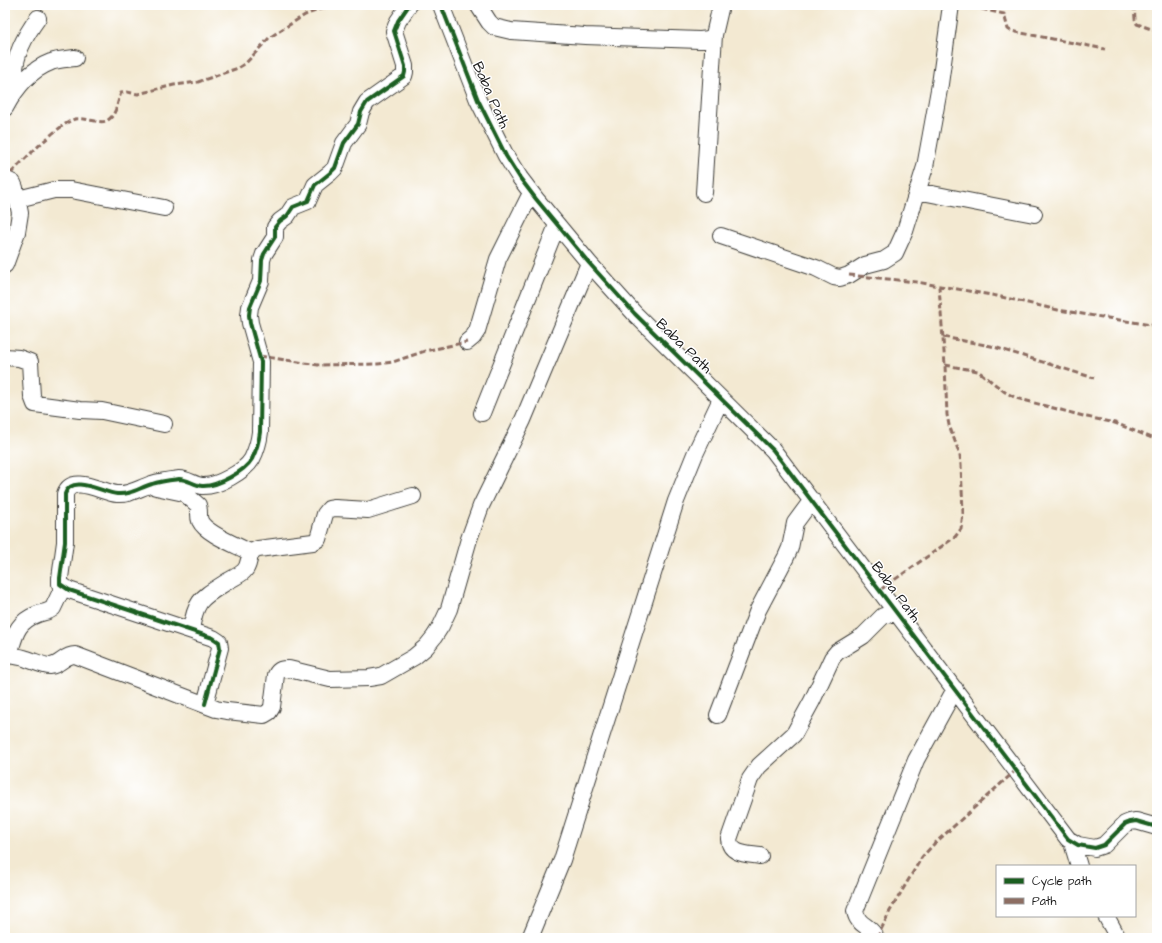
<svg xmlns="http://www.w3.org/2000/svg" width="1162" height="943" font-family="'Architects Daughter',sans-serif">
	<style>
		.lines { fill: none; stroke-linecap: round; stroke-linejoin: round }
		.minor-casing { stroke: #3c3b37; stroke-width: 18 }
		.minor { stroke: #fff; stroke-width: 16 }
		.quiet { stroke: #8d6e63; stroke-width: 3; stroke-dasharray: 6 3; stroke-linecap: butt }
		.cycleway-casing { stroke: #fff; stroke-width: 6 }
		.cycleway { stroke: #1b5e20; stroke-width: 4 }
		.labels { text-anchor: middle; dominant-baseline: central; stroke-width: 3; stroke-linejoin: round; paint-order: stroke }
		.street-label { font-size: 15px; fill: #1c1c1c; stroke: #fff }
	</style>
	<rect width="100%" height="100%" fill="#fff"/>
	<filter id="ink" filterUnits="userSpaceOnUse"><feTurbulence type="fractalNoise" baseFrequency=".025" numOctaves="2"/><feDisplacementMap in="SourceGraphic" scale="8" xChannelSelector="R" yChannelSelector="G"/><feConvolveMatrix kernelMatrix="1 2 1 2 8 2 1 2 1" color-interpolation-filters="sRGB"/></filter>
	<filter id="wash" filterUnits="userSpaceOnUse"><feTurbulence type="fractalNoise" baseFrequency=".012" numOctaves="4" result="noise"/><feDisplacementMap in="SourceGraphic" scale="16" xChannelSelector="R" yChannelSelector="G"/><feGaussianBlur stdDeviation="0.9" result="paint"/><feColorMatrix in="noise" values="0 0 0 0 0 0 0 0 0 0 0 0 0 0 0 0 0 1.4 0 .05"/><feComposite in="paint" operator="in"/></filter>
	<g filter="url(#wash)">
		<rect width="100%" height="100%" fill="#f3e9d2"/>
	</g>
	<g filter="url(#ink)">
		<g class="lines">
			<defs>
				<path id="minor" d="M 441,5 L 478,100 L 506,156 L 520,178 L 536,199 L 589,263 L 635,314 L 773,450 L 1068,839 L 1078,845 L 1095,848 L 1104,845 L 1125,824 L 1130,822 L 1136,821 L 1157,827
					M 478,5 L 489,22 L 494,27 L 511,31 L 585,36 L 700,40 L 709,39 L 714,35 L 721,5
					M 15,91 C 15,85 14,78 15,72 C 15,53 27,33 38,18
					M 5,108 C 15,89 30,70 51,62 C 58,59 68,59 75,58
					M 5,179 L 13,183 L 15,188 L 20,213 L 17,232 L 5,265
					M 917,191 L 1034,214
					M 704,193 L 714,35
					M 18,199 L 54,190 L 71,190 L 164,208
					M 721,236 L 816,268 L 834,277 L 840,278 L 849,275 L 865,265 L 884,260 L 895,253 L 905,231 L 925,167 L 940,84 L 951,5
					M 467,342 L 473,337 L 477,331 L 498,259 L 531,193
					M 5,357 L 19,358 L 30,362 L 32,396 L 35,404 L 80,410 L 102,411 L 164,424
					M 482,413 L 557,225
					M 156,487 L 184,493 L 198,505 C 200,511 198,516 200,521 C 206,534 239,546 251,553
					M 191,630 C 196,598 202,598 228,581 C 233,578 240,575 244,571 C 252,563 245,554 258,549 L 313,542 L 318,539 L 325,514 L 329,509 L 335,508 L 368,510 L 413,496
					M 5,655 C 12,656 20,656 27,659 C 34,661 43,666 50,666 C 61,665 64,655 75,655 L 216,709 L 227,711 L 264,715 L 269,712 L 272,707 L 276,675 C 279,669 282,669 289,669 L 330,679 L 369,678 L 381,676 L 414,657 L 426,647 L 434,637 L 441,626 L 449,609 L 469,539 L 481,506 L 523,420 L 589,263
					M 9,655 C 15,635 16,622 38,614 C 44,612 49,612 53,608 L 63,587
					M 205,704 L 220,648 L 219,642 L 213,638 L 69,590 L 60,584 L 60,578 L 65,542 L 65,494 C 72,473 103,493 117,494 C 130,495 139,488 152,484 C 160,481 170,480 179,479 C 187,479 194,485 202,486 C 217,487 245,471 252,459 C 256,451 259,441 260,432 L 261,362 L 250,323 L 249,315 L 250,307 L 261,281 L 262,260 L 264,254 L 275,237 L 275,227 L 280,221 L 287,216 L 293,207 L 308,201 L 315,185 L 330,173 L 335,168 L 344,143 L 358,124 L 361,112 L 367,102 L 404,76 L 405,72 L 405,66 L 394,31 L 398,21 L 409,5
					M 718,715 L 758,610 L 786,557 L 790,548 L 795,523 L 812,500
					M 1072,843 L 1079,866
					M 760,856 C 748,854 730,855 729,839 L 750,779 L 759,766 L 794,734 L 812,701 L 832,658 L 837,652 L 863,636 L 883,616 L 897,613
					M 1106,916 L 1118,938
					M 530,938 L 562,860 L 676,501 L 695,454 L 721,399
					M 876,938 C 870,924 858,927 855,911 L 916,760 L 955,689"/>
			</defs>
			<use href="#minor" class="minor-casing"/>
			<use href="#minor" class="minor"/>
			<path class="quiet" d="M 964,5 L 1004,14 L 1008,29 L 1011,31 L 1105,49
				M 1134,5 L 1135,19 L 1137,24 L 1157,31
				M 5,179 C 19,165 58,124 75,119 C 85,117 102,125 108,120 C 117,114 117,102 121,93 L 127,92 L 138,94 L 174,85 L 198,82 L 238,68 L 246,63 L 269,38 L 281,30 L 305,15 L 318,10 L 334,5
				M 849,275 L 917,282 L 997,296 L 1058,310 L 1157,326
				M 943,337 L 991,346 L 1094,378
				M 260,356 L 318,365 L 378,364 L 393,362 L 425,351 L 467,342
				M 945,365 L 978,371 L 1005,392 L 1016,398 L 1087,417 L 1115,423 L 1157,440
				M 880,590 L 955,537 L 961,529 L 963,513 L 961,465 L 960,455 L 949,425 L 947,415 L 945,365 L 939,287
				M 877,938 L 890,911 L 922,857 L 934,844 L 1016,770"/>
			<defs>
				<path id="cycleway" d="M 441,5 L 478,100 L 506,156 L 520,178 L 536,199 L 589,263 L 635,314 L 773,450 L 1068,839 L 1078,845 L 1095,848 L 1104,845 L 1125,824 L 1130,822 L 1136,821 L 1157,827
					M 205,704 L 220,648 L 219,642 L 213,638 L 69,590 L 60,584 L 60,578 L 65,542 L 65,494 C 72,473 103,493 117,494 C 130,495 139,488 152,484 C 160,481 170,480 179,479 C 187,479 194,485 202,486 C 217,487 245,471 252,459 C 256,451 259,441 260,432 L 261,362 L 250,323 L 249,315 L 250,307 L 261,281 L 262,260 L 264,254 L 275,237 L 275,227 L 280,221 L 287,216 L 293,207 L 308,201 L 315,185 L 330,173 L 335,168 L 344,143 L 358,124 L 361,112 L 367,102 L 404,76 L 405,72 L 405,66 L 394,31 L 398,21 L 409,5"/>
			</defs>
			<use href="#cycleway" class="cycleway-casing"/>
			<use href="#cycleway" class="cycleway"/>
		</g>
	</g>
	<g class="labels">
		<g class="street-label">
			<text transform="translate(491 95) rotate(66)">Baba Path</text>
			<text transform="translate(684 346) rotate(44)">Baba Path</text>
			<text transform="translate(896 592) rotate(53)">Baba Path</text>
		</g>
	</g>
	<rect width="1162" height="943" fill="none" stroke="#fff" stroke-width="20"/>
	<rect x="996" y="865" width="140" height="52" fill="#ffffff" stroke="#a4a4a4"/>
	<rect x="1004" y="878" width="20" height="6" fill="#1b5e20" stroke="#a4a4a4"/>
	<text x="1032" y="885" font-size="12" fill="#1c1c1c">Cycle path</text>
	<rect x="1004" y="898" width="20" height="6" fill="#8d6e63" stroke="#a4a4a4"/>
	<text x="1032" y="905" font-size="12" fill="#1c1c1c">Path</text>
</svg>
